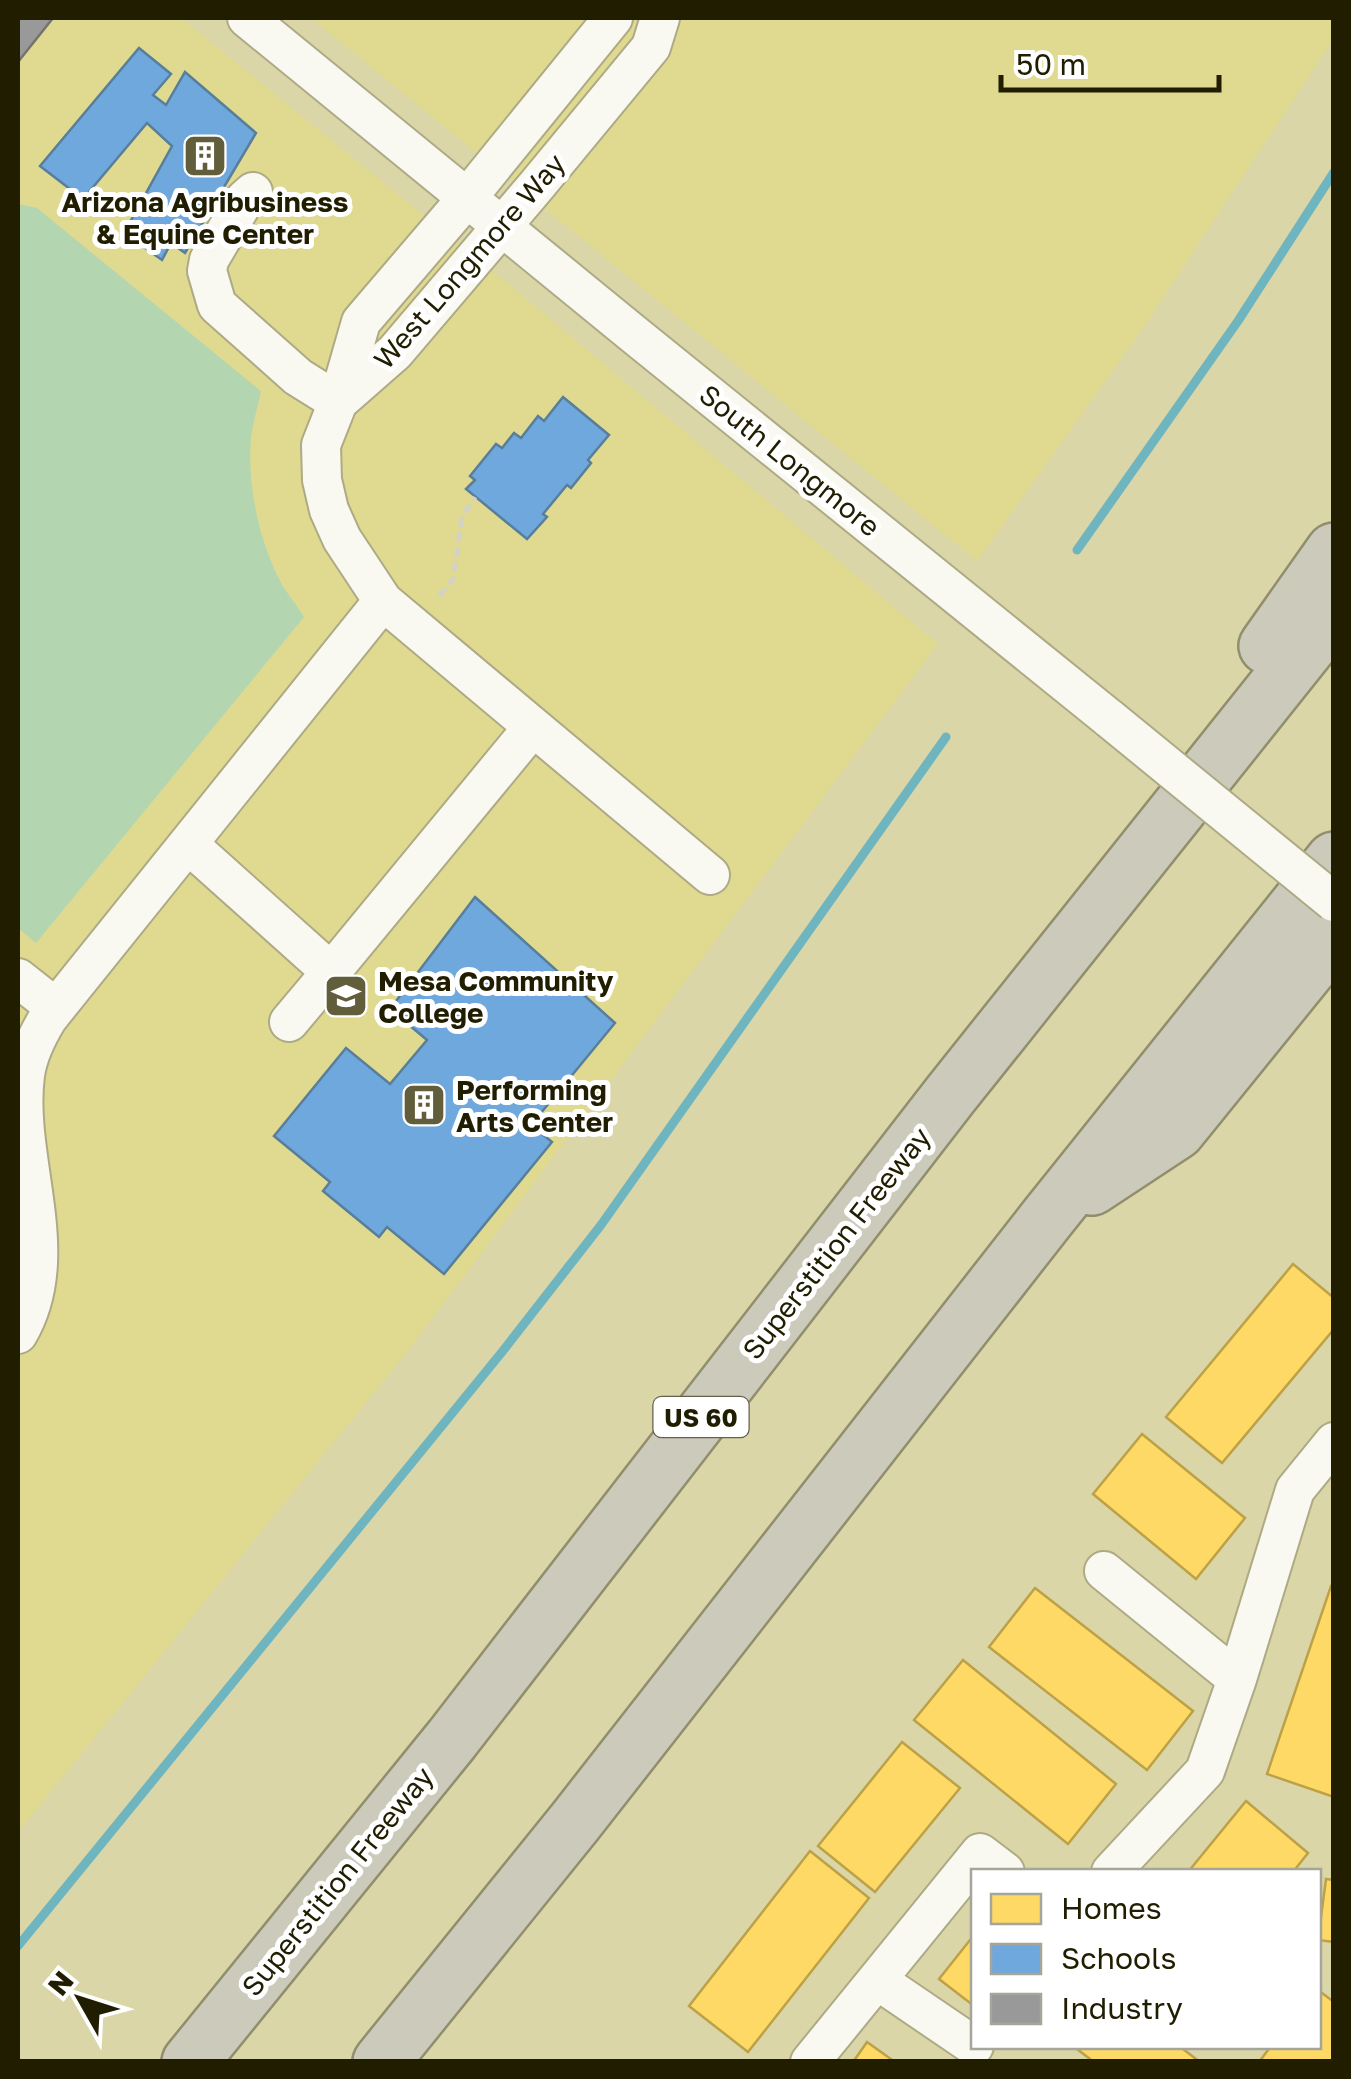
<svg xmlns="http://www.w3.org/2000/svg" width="1351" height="2079" font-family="'Golos Text',sans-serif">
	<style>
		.built { fill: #e0d990 }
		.green { fill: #b3d6b0 }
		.homes { fill: #ffd966; stroke: #bca147; stroke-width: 2.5 }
		.schools { fill: #6fa8dc; stroke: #587e9a; stroke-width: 2.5 }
		.industry { fill: #999; stroke: #75746b; stroke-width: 2.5 }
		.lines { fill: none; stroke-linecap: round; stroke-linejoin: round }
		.stream { stroke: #6fb5c0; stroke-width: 9 }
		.minor-casing { stroke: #adaa85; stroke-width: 42 }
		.highway-casing { stroke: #918e6d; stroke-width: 60 }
		.path { stroke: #d4d3c3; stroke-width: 5; stroke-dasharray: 10 5; stroke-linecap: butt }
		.minor { stroke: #f9f9f2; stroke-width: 38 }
		.highway { stroke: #cccaba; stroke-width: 55 }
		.minor-bridge-casing { stroke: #adaa85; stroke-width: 42; stroke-linecap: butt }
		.minor-bridge { stroke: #f9f9f2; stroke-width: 38 }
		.labels { text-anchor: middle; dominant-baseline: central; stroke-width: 10; stroke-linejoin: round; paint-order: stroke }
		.shield { fill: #fff; stroke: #64614c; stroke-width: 2.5 }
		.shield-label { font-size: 25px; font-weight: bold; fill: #211d00 }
		.poi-label { font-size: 28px; font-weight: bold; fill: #211d00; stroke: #fff; text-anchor: start }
		.street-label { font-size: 28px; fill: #211d00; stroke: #fff }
	</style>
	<rect width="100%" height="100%" fill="#dad6a8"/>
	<path class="built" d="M 18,18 L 181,18 L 518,292 L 938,644 L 410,1348 L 18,1832 Z
		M 311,18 L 1333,18 L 1334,38 L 1141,331 L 977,561 Z"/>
	<path class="green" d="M 18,204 L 37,208 L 261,391 C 258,406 253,422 251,438 C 247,483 258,536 278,577 C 285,592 296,603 304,617 L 36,943 L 18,928 Z"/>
	<path class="homes" d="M 1293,1264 L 1334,1298 L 1334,1329 L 1222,1463 L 1166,1417 Z
		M 1142,1434 L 1245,1518 L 1196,1579 L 1093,1494 Z
		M 1331,1586 L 1334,1587 L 1334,1797 L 1267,1774 Z
		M 1035,1588 L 1193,1711 L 1147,1770 L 989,1647 Z
		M 963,1660 L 1116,1784 L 1068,1844 L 914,1720 Z
		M 902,1742 L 960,1788 L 875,1892 L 818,1846 Z
		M 1246,1801 L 1308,1853 L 1293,1872 L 1188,1872 Z
		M 810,1851 L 869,1898 L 748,2052 L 689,2006 Z
		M 1326,1879 L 1334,1880 L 1334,1942 L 1318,1940 Z
		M 974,1935 L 974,2006 L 939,1979 Z
		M 1318,1990 L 1334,2002 L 1334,2062 L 1259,2062 L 1271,2046 L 1318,2046 Z
		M 867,2042 L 895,2062 L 853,2062 Z
		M 1073,2046 L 1179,2046 L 1200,2062 L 1094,2062 Z"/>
	<path class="schools" d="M 139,48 L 171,74 L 153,95 L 166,105 L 185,72 L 256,133 L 185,253 L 171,243 L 162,260 L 124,233 L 172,146 L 147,123 L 83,199 L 40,166 Z
		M 563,397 L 609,435 L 588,460 L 591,463 L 571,488 L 567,485 L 543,514 L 547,517 L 527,539 L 466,489 L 475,480 L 470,476 L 496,444 L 502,448 L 514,433 L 521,438 L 538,416 L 544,421 Z
		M 475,897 L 615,1023 L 531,1125 L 552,1142 L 444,1274 L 387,1227 L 379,1237 L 323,1191 L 330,1182 L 274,1136 L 346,1048 L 390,1084 L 427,1040 L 390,1009 Z"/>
	<path class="industry" d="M 18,18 L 53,18 L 18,62 Z"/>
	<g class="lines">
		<path class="stream" d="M 1077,550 L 1238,321 L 1334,172
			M 18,1946 L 502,1352 L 601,1225 L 946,737"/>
		<defs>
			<path id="minor" d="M 247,18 L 631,332 L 1110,719
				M 613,18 L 467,198 L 361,322 L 338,402 L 321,445 L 322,480 L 329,510 L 342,539 L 383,601 L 710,875
				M 253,192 L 245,199 L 209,260 L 207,271 L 217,305 L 298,377 L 338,402
				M 338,402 L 395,352 L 537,185 L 651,47 L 660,18
				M 188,844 L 331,972 L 289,1022
				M 331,972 L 533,727
				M 18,978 L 56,1008
				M 18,1334 C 65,1255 14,1160 25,1075 C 28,1054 37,1036 48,1018 L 383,601
				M 1104,1571 L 1237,1679
				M 1111,1872 L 1205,1771 L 1237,1679 L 1295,1490 L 1334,1442
				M 877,1980 L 974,2046
				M 810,2062 L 980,1853 L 1005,1872"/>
			<path id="highway" d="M 1267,646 L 1334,551
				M 1092,1187 L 1177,1131 L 1334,937
				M 190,2062 L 452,1739 L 951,1094 L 1334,614
				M 381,2062 L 575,1822 L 1048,1217 L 1334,860"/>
		</defs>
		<use href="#minor" class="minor-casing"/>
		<use href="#highway" class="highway-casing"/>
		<path class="path" d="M 439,596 L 453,580 L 462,517 L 475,497"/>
		<use href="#minor" class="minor"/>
		<use href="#highway" class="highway"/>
		<defs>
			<path id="minor-bridge" d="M 1110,719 L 1334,902"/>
		</defs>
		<use href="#minor-bridge" class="minor-bridge-casing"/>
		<use href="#minor-bridge" class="minor-bridge"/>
	</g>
	<defs>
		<symbol id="building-square" viewBox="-11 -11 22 22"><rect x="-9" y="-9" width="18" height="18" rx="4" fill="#625e3b" stroke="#fff"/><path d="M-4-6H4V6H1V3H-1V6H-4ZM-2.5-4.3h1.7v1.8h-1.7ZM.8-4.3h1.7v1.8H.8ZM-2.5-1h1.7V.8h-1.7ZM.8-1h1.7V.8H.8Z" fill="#fff"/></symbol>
		<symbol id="university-square" viewBox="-11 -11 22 22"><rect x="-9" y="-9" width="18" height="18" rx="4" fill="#625e3b" stroke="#fff"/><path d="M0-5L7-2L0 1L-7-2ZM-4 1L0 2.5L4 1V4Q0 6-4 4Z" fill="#fff"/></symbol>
	</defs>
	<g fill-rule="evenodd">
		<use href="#building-square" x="180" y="131" width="50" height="50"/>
		<use href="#university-square" x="321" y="971" width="50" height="50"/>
		<use href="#building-square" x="399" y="1080" width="50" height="50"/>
	</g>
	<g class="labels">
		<rect class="shield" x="653.5" y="1397" width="95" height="40" rx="8"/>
		<g class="shield-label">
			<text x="701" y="1417">US 60</text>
		</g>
		<g class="poi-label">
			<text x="205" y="201" text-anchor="middle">Arizona Agribusiness<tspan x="205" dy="32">&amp; Equine Center</tspan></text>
			<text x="378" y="980">Mesa Community<tspan x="378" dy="32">College</tspan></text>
			<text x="456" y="1089">Performing<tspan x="456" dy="32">Arts Center</tspan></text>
		</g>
		<g class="street-label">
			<text transform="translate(469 261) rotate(-49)">West Longmore Way</text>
			<text transform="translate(790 460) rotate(39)">South Longmore</text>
			<text transform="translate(836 1243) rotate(-52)">Superstition Freeway</text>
			<text transform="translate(337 1881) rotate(-51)">Superstition Freeway</text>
		</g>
	</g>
	<rect width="1351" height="2079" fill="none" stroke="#211d00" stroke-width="40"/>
	<rect x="971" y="1869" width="350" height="180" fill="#ffffff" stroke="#a6a599" stroke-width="2.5"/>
	<rect x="991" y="1894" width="50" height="30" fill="#ffd966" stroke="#a6a599" stroke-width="2.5"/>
	<text x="1061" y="1919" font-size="30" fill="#211d00">Homes</text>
	<rect x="991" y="1944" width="50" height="30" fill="#6fa8dc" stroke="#a6a599" stroke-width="2.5"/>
	<text x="1061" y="1969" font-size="30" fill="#211d00">Schools</text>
	<rect x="991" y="1994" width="50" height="30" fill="#999999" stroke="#a6a599" stroke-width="2.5"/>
	<text x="1061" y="2019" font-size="30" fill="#211d00">Industry</text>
	<g transform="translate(80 1999) rotate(309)" stroke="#ffffff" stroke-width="8" paint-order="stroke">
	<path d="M0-8L18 38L0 25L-18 38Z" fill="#211d00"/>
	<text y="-15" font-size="28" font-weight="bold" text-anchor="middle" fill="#211d00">N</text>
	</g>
	<path d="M1001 75v15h218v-15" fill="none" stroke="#211d00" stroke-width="5"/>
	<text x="1016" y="75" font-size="30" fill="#211d00" stroke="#ffffff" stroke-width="8" paint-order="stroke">50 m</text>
</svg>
